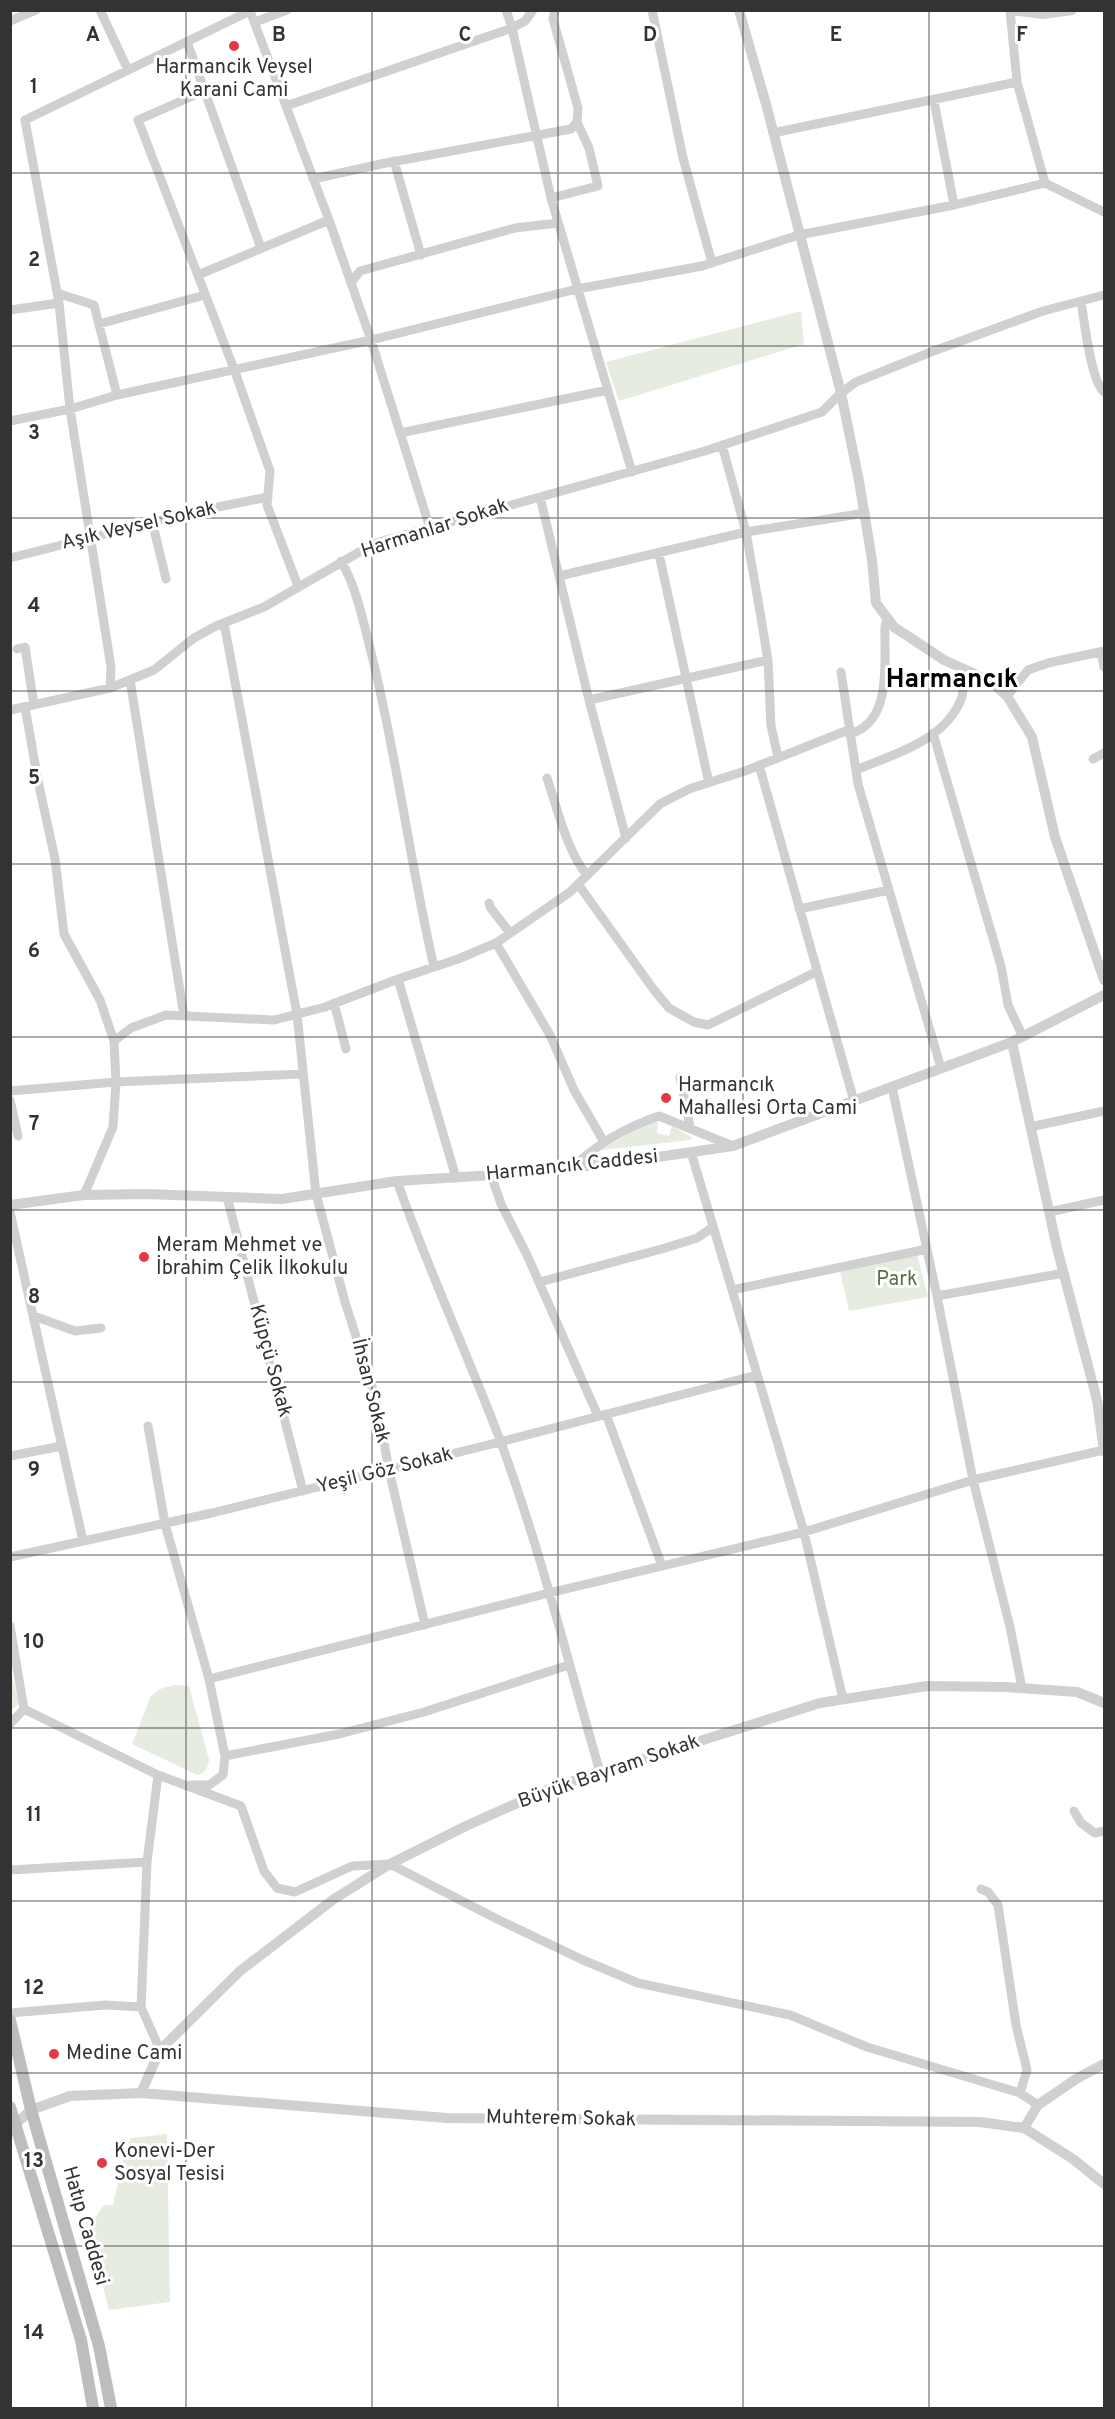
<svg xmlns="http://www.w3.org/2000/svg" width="1115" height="2419" font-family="Overpass,sans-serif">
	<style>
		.green { fill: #e6ecdf }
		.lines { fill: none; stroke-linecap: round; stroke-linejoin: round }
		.minor { stroke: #d0d0d0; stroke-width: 9 }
		.tertiary { stroke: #d0d0d0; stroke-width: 10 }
		.secondary { stroke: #bdbdbd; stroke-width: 12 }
		.grid { fill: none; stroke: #333; stroke-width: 1.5; stroke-opacity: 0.55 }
		.poi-dot { fill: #e63946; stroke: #fff; stroke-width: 2 }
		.labels { text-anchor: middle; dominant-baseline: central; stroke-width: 6; stroke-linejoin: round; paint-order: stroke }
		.poi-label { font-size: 20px; fill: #333; stroke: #fff; text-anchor: start }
		.street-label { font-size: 20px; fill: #333; stroke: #fff }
		.park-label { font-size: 20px; fill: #56703f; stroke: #fff }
		.district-label { font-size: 26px; font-weight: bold; fill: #000; stroke: #fff }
		.grid-label { font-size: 20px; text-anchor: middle; font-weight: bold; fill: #333; stroke: #fff; stroke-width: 6; stroke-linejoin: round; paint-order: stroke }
	</style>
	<rect width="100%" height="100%" fill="#fff"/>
	<path class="green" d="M 801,311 L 804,344 L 619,401 L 606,362 Z
		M 658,1122 L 657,1133 L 669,1136 L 672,1126 L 693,1138 L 690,1140 L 601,1150 L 644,1124 Z
		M 917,1254 L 928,1297 L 849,1311 L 840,1271 Z
		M 10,1667 L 19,1704 L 11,1710 L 10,1710 Z
		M 174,1685 L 189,1686 L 209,1760 C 207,1769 206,1773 197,1775 L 132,1744 L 151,1696 L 160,1689 Z
		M 167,2134 L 170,2302 L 109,2310 L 85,2218 L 95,2218 L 104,2205 L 113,2205 L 126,2147 L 131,2138 Z"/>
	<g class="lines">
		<path class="minor" d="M 100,10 L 128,70
			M 506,10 L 512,28 L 551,198 L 632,472
			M 652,10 L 683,158 L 712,263
			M 1010,10 L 1017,82 L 1045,183
			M 10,21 L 36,10
			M 255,22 L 287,10
			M 187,42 L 261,248
			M 204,91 L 138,120 L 234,369 L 270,471 L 267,505 L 298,586
			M 934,101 L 954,205
			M 286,106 L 512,28 L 525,21 L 533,10
			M 773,133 L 1017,82
			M 394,161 L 421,255
			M 313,179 L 381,164 L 571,129 L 577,122 L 578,108 L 553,19 L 555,10
			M 551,198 L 598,186 L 589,148 L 577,122
			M 198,275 L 329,220
			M 351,283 L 360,271 L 515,228 L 558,223
			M 57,293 L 94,305 L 117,395
			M 1081,301 C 1084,320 1091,382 1104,392
			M 59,303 L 70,409 L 111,667 L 110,688
			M 10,310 L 59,303 L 25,120 L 250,11 L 329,220 L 371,340 L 430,528
			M 99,324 L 205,295
			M 10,421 L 70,409 L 117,395 L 371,340 L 577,289 L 702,266 L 799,235 L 954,205 L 1045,183 L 1104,212
			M 400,433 L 608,390
			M 722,445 L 746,532 L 760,612 L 768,660 L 771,726 L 778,757
			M 540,497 L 589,700 L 626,838
			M 152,521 L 166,579
			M 659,554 L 709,783
			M 10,558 L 188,513 L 268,497
			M 341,561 C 357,588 363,621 371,652 C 397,756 410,863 434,967
			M 559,576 L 746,532 L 865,513
			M 224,623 L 297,1014 L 316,1194 L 345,1302 L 376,1399 L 389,1470 L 425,1625
			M 17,649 L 25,647 L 34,705
			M 1101,652 L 1104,667
			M 841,672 L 858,784 L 941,1068
			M 130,680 L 184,1016
			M 1007,696 L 1028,670 L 1048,663 L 1104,651
			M 589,700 L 768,660
			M 25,707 L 38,781 L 55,859 L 64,934 L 100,1000 L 114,1041 L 116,1082 L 113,1127 L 84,1195
			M 10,710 L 110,688 L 154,670 L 194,638 L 216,626 L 264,607 L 375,543 L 705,451 L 822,412 L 841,393 L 856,382 L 931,352 L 1043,311 L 1104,295
			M 933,733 L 1001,966 L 1008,1005 L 1023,1037
			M 849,734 C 893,723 884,662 885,627 L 887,618
			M 1093,759 L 1104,753
			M 759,765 L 854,1101
			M 856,770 C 894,754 946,741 962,697 C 964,689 962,676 961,668
			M 547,778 C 557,807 567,852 587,875
			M 578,884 L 654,990 L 669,1008 L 694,1022 L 708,1025 L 816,972
			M 489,903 L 490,907 L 510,933
			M 799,909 L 889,890
			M 496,943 L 550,1035 L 574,1090 L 604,1142
			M 398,979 L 456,1178
			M 334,1003 L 346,1049
			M 114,1041 L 131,1028 L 166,1015 L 274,1020 L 325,1007 L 398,979 L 458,959 L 496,943 L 570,892 L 660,804 L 689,789 L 745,771 L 848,730
			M 680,1077 L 690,1127
			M 892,1087 L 937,1296 L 973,1480 L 1010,1627 L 1022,1688
			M 10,1091 L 116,1082 L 303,1074
			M 10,1100 L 18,1136
			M 1030,1127 L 1104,1111
			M 691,1152 L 804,1532 L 843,1699
			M 572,1168 C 597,1144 626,1127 659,1116 L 733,1146
			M 491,1175 L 501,1204 L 527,1255 L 598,1416
			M 397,1181 C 428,1269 467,1353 500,1440 C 540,1548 568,1662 600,1772
			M 227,1197 L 303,1491
			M 10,1212 L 83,1541
			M 1049,1212 L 1104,1200
			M 540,1282 L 665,1248 L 697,1238 L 713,1227
			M 732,1290 L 927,1249
			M 937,1296 L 1064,1273
			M 34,1316 L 75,1331 L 101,1328
			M 606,1414 L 662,1566
			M 148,1426 L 165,1524 L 209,1679 L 225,1756 L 223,1775 L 209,1785 L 191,1785
			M 10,1456 L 62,1446
			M 10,1557 L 212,1513 L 500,1442 L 757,1375
			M 10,1626 L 24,1709 L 10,1724
			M 209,1679 L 549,1593 L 804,1532 L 973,1480 L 1104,1450
			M 24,1709 L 158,1775 L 241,1806 L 264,1871 L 277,1888 L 295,1892 L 352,1866 L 390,1864 L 499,1920 L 583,1960 L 638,1983 L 790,2015 L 867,2047 L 1020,2093 L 1038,2105
			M 225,1756 L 339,1734 L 424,1712 L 569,1665
			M 158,1775 L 147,1862 L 141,2007 L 160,2050
			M 1074,1811 L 1081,1823 L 1095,1833 L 1104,1831
			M 10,1870 L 147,1862
			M 981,1889 L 988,1892 L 998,1905 L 1016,2025 L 1027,2070 L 1020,2093
			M 10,2013 L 105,2005 L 141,2007"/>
		<path class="tertiary" d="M 739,10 L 766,104 L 841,393 L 859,481 L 872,560 L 876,603 L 894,627 L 944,660 L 990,681 L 1007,696 L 1032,737 L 1055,837 L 1104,980
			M 1011,10 L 1043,14 L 1072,10
			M 1012,1042 L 1057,1248 L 1097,1400 L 1104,1451
			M 10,1205 L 84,1195 L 146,1194 L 282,1199 L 397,1181 L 527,1173 L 637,1160 L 733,1146 L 1012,1042 L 1104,995
			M 141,2093 L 160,2050 L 240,1971 L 334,1899 L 390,1864 L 466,1826 L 551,1788 L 820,1703 L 927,1686 L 1005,1687 L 1077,1692 L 1104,1703
			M 1024,2128 L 1038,2105 L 1076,2079 L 1104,2064
			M 10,2129 L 31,2110 L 70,2096 L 141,2093 L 447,2118 L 980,2122 L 1024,2128 L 1073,2159 L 1104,2184"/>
		<path class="secondary" d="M 10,2020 L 31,2110 L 99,2346 L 111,2408
			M 10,2107 L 81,2340 L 93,2408"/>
	</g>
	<path class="grid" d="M 186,10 L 186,2408M 372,10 L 372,2408M 558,10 L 558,2408M 743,10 L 743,2408M 929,10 L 929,2408M 10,173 L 1104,173M 10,346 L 1104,346M 10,518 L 1104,518M 10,691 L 1104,691M 10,864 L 1104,864M 10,1037 L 1104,1037M 10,1210 L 1104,1210M 10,1382 L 1104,1382M 10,1555 L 1104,1555M 10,1728 L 1104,1728M 10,1901 L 1104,1901M 10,2073 L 1104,2073M 10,2246 L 1104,2246"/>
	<g class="poi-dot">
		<circle cx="234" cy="46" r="6"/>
		<circle cx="666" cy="1098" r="6"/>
		<circle cx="144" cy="1257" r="6"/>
		<circle cx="54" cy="2054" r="6"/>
		<circle cx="102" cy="2163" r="6"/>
	</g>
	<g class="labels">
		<g class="poi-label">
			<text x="234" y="68" text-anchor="middle">Harmancik Veysel<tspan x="234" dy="23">Karani Cami</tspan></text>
			<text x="678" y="1086">Harmancık<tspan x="678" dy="23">Mahallesi Orta Cami</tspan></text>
			<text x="156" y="1246">Meram Mehmet ve<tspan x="156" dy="23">İbrahim Çelik İlkokulu</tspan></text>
			<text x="66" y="2054">Medine Cami</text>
			<text x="114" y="2152">Konevi-Der<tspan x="114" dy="23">Sosyal Tesisi</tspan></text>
		</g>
		<g class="street-label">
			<text transform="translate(139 526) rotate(-13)">Aşık Veysel Sokak</text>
			<text transform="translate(435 529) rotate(-18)">Harmanlar Sokak</text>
			<text transform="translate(572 1166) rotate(-6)">Harmancık Caddesi</text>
			<text transform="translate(270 1361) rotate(75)">Küpçü Sokak</text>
			<text transform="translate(370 1391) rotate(76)">İhsan Sokak</text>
			<text transform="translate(385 1471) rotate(-14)">Yeşil Göz Sokak</text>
			<text transform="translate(609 1772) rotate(-19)">Büyük Bayram Sokak</text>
			<text transform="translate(561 2119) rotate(1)">Muhterem Sokak</text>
			<text transform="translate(85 2226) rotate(74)">Hatıp Caddesi</text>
		</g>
		<g class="park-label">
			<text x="897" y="1280">Park</text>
		</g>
		<g class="district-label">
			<text x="952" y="680">Harmancık</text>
		</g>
	</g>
	<g class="grid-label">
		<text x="93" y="41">A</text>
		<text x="279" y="41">B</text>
		<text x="465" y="41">C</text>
		<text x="650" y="41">D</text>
		<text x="836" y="41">E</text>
		<text x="1022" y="41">F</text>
		<text x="34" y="93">1</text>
		<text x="34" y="266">2</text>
		<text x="34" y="439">3</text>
		<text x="34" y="612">4</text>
		<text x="34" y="784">5</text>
		<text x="34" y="957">6</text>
		<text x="34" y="1130">7</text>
		<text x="34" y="1303">8</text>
		<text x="34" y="1476">9</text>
		<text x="34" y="1648">10</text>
		<text x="34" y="1821">11</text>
		<text x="34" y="1994">12</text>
		<text x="34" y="2167">13</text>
		<text x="34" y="2339">14</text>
	</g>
	<rect width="1115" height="2419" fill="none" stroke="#333333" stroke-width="24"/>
</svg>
